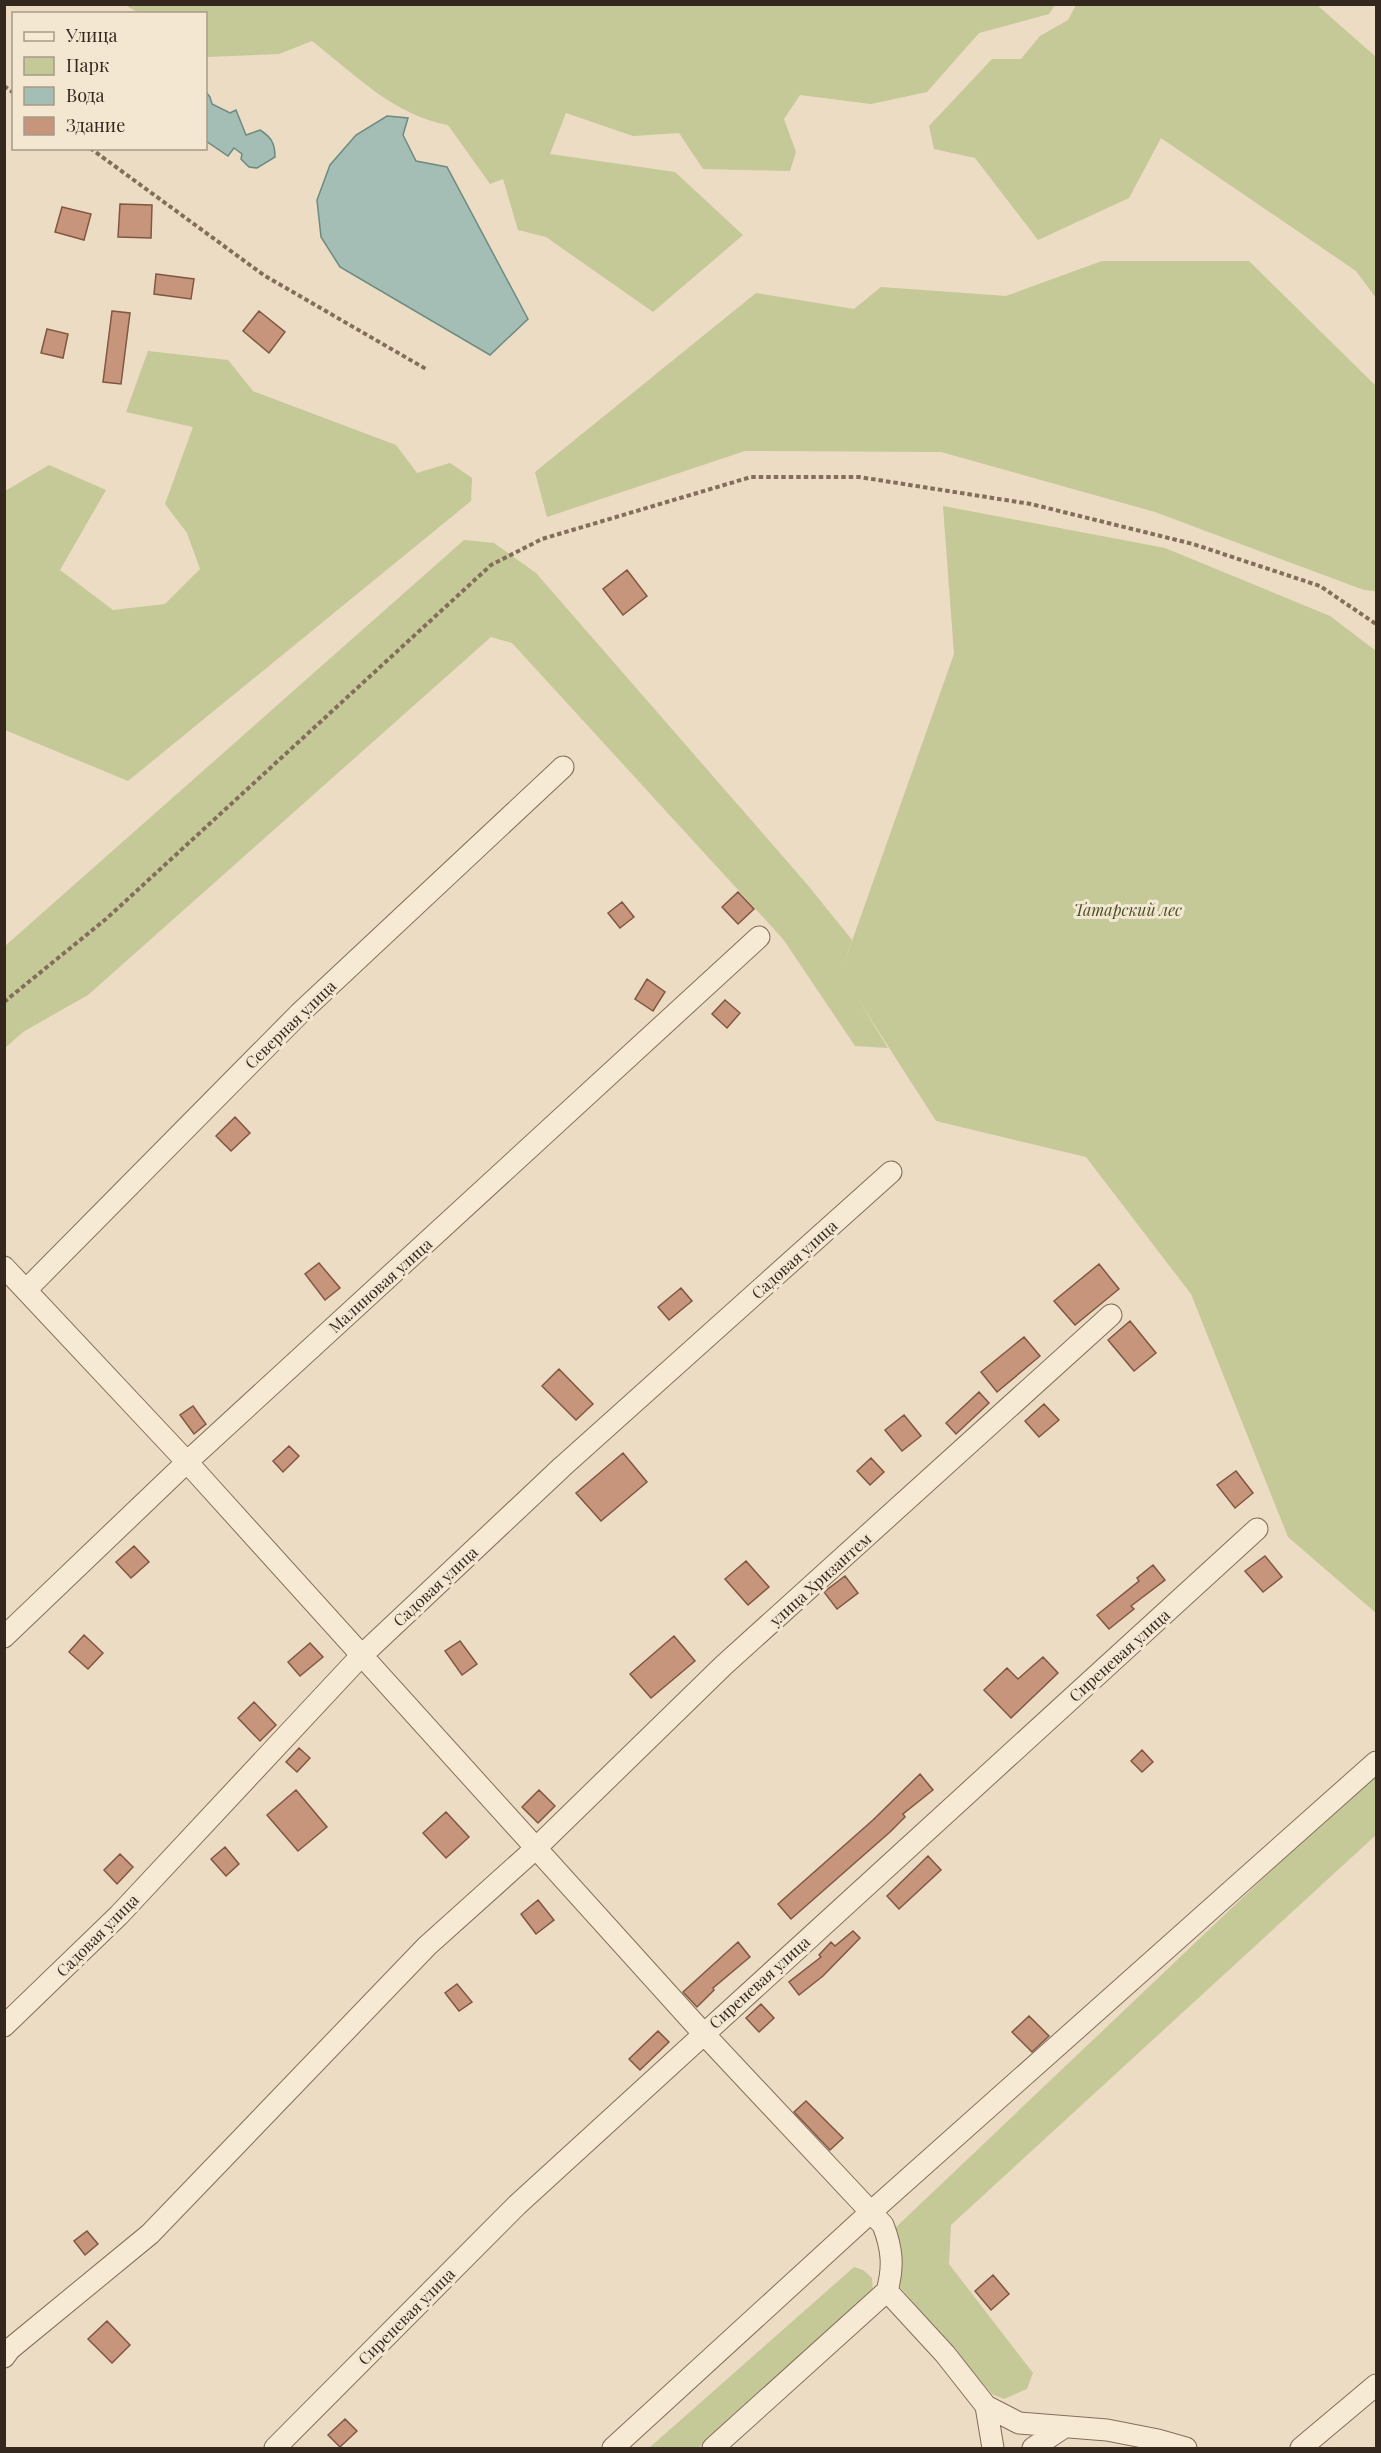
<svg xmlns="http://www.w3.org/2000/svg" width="1381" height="2453" font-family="'Playfair Display',serif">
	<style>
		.green { fill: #c5c897 }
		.water { fill: #a5beb5; stroke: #6c8b81; stroke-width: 1.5 }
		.building { fill: #c6957b; stroke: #815742; stroke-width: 1.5 }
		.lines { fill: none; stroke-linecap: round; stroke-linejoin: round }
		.street-casing { stroke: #836e5b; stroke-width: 23 }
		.path { stroke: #836e5b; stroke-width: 4; stroke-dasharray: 4.5 3; stroke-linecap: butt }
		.street { stroke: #f6ead5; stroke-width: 21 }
		.labels { text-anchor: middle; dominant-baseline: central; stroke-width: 6; stroke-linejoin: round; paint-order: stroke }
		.park-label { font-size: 16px; font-style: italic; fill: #484f26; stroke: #f3e7d2 }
		.street-label { font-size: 16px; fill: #34271e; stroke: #f3e7d2 }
	</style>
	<rect width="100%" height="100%" fill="#ebdcc3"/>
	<path class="green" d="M 125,5 L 1055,5 L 1049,14 L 979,33 L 927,92 L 871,104 L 800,95 L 784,119 L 796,152 L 790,171 L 703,169 L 679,133 L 633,136 L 566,113 L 550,154 L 675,172 L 743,235 L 653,312 L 546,237 L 518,230 L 503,179 L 490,184 L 448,125 C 395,116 353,73 312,41 L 279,54 L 206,57 L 206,14 L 139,13 Z
		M 1076,5 L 1317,5 L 1376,57 L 1376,298 L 1356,271 L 1161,138 L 1129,198 L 1038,240 L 975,158 L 934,149 L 929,126 L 992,59 L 1021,59 L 1040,36 L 1068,20 Z
		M 1102,261 L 1249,261 L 1376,386 L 1376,591 L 1364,590 L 1155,512 L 941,452 L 745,451 L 547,517 L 535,472 L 756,293 L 854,309 L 881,287 L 1006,296 Z
		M 148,351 L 228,360 L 253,391 L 396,445 L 417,473 L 450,463 L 472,478 L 471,501 L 128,781 L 5,730 L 5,491 L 49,465 L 106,490 L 60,570 L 113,610 L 165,604 L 200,569 L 187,533 L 165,504 L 193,427 L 126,412 Z
		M 943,506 L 1165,548 L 1330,616 L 1376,651 L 1376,1613 L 1288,1537 L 1191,1294 L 1086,1157 L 936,1121 L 856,996 L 888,1048 L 855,1046 L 783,939 L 512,643 L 491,637 L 88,995 L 23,1032 L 5,1048 L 5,946 L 464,540 L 494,543 L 536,573 L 806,883 L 852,940 L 841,972 L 954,654 Z
		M 1376,1771 L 1376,1835 L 951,2225 L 949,2264 L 1033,2373 L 1027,2389 L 1004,2399 L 992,2394 L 899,2286 L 893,2230 Z
		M 854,2267 L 863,2270 L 872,2278 L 873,2293 L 698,2448 L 649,2448 Z"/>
	<path class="water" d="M 206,92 L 210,97 L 212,104 L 230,113 L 236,110 L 246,135 L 260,130 C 271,137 275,143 275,157 L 257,168 L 249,167 L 241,159 L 242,154 L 234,148 L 228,156 L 206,141 Z
		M 387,116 L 408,118 L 403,135 L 416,161 L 447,167 L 528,319 L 490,355 L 340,267 L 321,237 L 317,200 L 330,165 L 356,135 Z"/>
	<path class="building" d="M 120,204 L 152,205 L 151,238 L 118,237 Z
		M 62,207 L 91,214 L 84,240 L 55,232 Z
		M 156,274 L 194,279 L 191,299 L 154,294 Z
		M 112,311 L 130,313 L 121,384 L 103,382 Z
		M 259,311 L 285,332 L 269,353 L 243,331 Z
		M 47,329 L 68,334 L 63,358 L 41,353 Z
		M 627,570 L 647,596 L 623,615 L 603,589 Z
		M 738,892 L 754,909 L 738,924 L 722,907 Z
		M 622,902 L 634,917 L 620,928 L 608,913 Z
		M 647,979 L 665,992 L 653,1011 L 635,999 Z
		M 725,1000 L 740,1013 L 727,1028 L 712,1014 Z
		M 235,1117 L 250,1133 L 231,1151 L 216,1136 Z
		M 319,1263 L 340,1288 L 325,1300 L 305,1274 Z
		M 1099,1264 L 1119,1289 L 1075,1325 L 1054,1301 Z
		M 681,1288 L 692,1301 L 669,1320 L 658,1307 Z
		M 1130,1321 L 1156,1353 L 1134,1371 L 1108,1340 Z
		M 1024,1337 L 1040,1356 L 997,1392 L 981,1372 Z
		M 559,1369 L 593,1404 L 576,1420 L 542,1386 Z
		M 979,1392 L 989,1403 L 956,1434 L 946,1423 Z
		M 1044,1404 L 1059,1420 L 1039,1437 L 1025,1421 Z
		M 193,1406 L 206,1424 L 194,1434 L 180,1415 Z
		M 904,1415 L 921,1436 L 902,1451 L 885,1430 Z
		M 289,1446 L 299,1456 L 283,1472 L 273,1461 Z
		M 623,1453 L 647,1482 L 601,1521 L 576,1493 Z
		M 871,1458 L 884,1472 L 870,1485 L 857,1471 Z
		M 1236,1471 L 1253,1493 L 1235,1508 L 1217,1485 Z
		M 134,1546 L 149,1562 L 131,1578 L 116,1562 Z
		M 1265,1556 L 1282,1577 L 1263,1592 L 1245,1571 Z
		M 746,1561 L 769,1587 L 748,1605 L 725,1579 Z
		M 1153,1565 L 1165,1580 L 1131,1606 L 1134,1609 L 1109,1629 L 1097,1615 L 1139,1581 L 1137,1578 Z
		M 845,1576 L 858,1593 L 837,1609 L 824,1592 Z
		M 84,1635 L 103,1653 L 88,1669 L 69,1652 Z
		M 674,1636 L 695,1661 L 651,1698 L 630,1674 Z
		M 460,1641 L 477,1664 L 462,1675 L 445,1651 Z
		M 310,1643 L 323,1657 L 300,1676 L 288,1662 Z
		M 1043,1657 L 1058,1673 L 1011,1718 L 984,1690 L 1007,1668 L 1018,1679 Z
		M 254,1702 L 276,1725 L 260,1741 L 238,1718 Z
		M 299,1748 L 310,1758 L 297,1772 L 286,1762 Z
		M 1142,1750 L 1153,1762 L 1142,1772 L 1131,1761 Z
		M 920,1774 L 933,1790 L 903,1814 L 905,1817 L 890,1832 L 791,1919 L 778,1904 L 873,1820 Z
		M 296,1790 L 327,1827 L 298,1851 L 267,1815 Z
		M 539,1790 L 555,1806 L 538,1823 L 522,1807 Z
		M 446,1812 L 469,1837 L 446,1858 L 423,1833 Z
		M 225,1847 L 239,1864 L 226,1876 L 211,1859 Z
		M 120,1854 L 133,1867 L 117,1884 L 104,1870 Z
		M 928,1856 L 941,1870 L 899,1909 L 887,1896 Z
		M 538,1900 L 554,1920 L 536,1934 L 521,1914 Z
		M 853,1931 L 860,1938 L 823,1976 L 799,1995 L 789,1982 L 821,1957 L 819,1955 L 831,1942 L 835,1946 Z
		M 738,1942 L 750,1957 L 713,1988 L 714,1990 L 697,2007 L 683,1992 Z
		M 457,1984 L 472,2002 L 459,2011 L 445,1993 Z
		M 761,2004 L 774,2018 L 759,2032 L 746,2018 Z
		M 1029,2016 L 1049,2036 L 1032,2052 L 1012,2032 Z
		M 658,2031 L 669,2042 L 640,2070 L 629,2059 Z
		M 806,2101 L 843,2138 L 830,2150 L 794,2112 Z
		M 87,2231 L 98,2244 L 85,2255 L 74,2241 Z
		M 993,2275 L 1009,2294 L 991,2310 L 975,2291 Z
		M 107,2321 L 130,2345 L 112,2363 L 88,2339 Z
		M 345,2419 L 357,2431 L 340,2447 L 328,2435 Z"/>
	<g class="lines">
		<defs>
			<path id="street" d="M 4,1267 L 187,1462 L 703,2033 L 883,2225 C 892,2248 894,2267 887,2291 L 713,2448
				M 26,1290 L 299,1014 L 563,767
				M 4,1637 L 187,1462 L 759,937
				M 4,2026 L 119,1915 L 360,1657 L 562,1467 L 891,1172
				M 887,2291 L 945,2354 L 986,2406 L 1019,2423 L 1107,2430 L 1158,2440 L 1186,2448
				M 4,2357 L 10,2349 L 150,2234 L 427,1946 L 535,1849 L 724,1665 L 1111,1315
				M 986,2406 L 993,2448
				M 275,2448 L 517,2205 L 1257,1529
				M 613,2448 L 872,2211 L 1376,1762
				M 1033,2448 L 1063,2428
				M 1301,2448 L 1376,2385"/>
		</defs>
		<use href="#street" class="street-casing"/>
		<path class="path" d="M 4,86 L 14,93
			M 90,148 L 265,276 L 426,369
			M 4,1002 L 106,919 L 491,565 L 542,539 L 751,477 L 859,477 L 1031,504 L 1193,544 L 1320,586 L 1376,624"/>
		<use href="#street" class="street"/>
	</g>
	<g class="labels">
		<g class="park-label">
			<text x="1128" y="909">Татарский лес</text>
		</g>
		<g class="street-label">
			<text transform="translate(290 1024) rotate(-44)">Северная улица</text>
			<text transform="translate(794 1259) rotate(-42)">Садовая улица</text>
			<text transform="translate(380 1285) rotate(-42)">Малиновая улица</text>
			<text transform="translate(820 1579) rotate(-42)">улица Хризантем</text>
			<text transform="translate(435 1586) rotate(-43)">Садовая улица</text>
			<text transform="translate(1119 1655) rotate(-42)">Сиреневая улица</text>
			<text transform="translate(97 1935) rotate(-45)">Садовая улица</text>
			<text transform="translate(759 1982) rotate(-42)">Сиреневая улица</text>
			<text transform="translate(406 2316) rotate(-45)">Сиреневая улица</text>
		</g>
	</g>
	<rect width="1381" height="2453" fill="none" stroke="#34271e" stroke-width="12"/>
	<rect x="12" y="12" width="195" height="138" fill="#f3e7d2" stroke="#a79a8a" stroke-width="1.5"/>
	<rect x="24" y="32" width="30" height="9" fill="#f6ead5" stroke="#a79a8a" stroke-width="1.5"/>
	<text x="66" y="42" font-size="18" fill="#34271e">Улица</text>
	<rect x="24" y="57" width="30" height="18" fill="#c5c897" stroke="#a79a8a" stroke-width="1.5"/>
	<text x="66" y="72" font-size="18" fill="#34271e">Парк</text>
	<rect x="24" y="87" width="30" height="18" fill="#a5beb5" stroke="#a79a8a" stroke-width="1.5"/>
	<text x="66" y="102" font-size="18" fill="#34271e">Вода</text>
	<rect x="24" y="117" width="30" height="18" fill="#c6957b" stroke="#a79a8a" stroke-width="1.5"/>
	<text x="66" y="132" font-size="18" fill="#34271e">Здание</text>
</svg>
